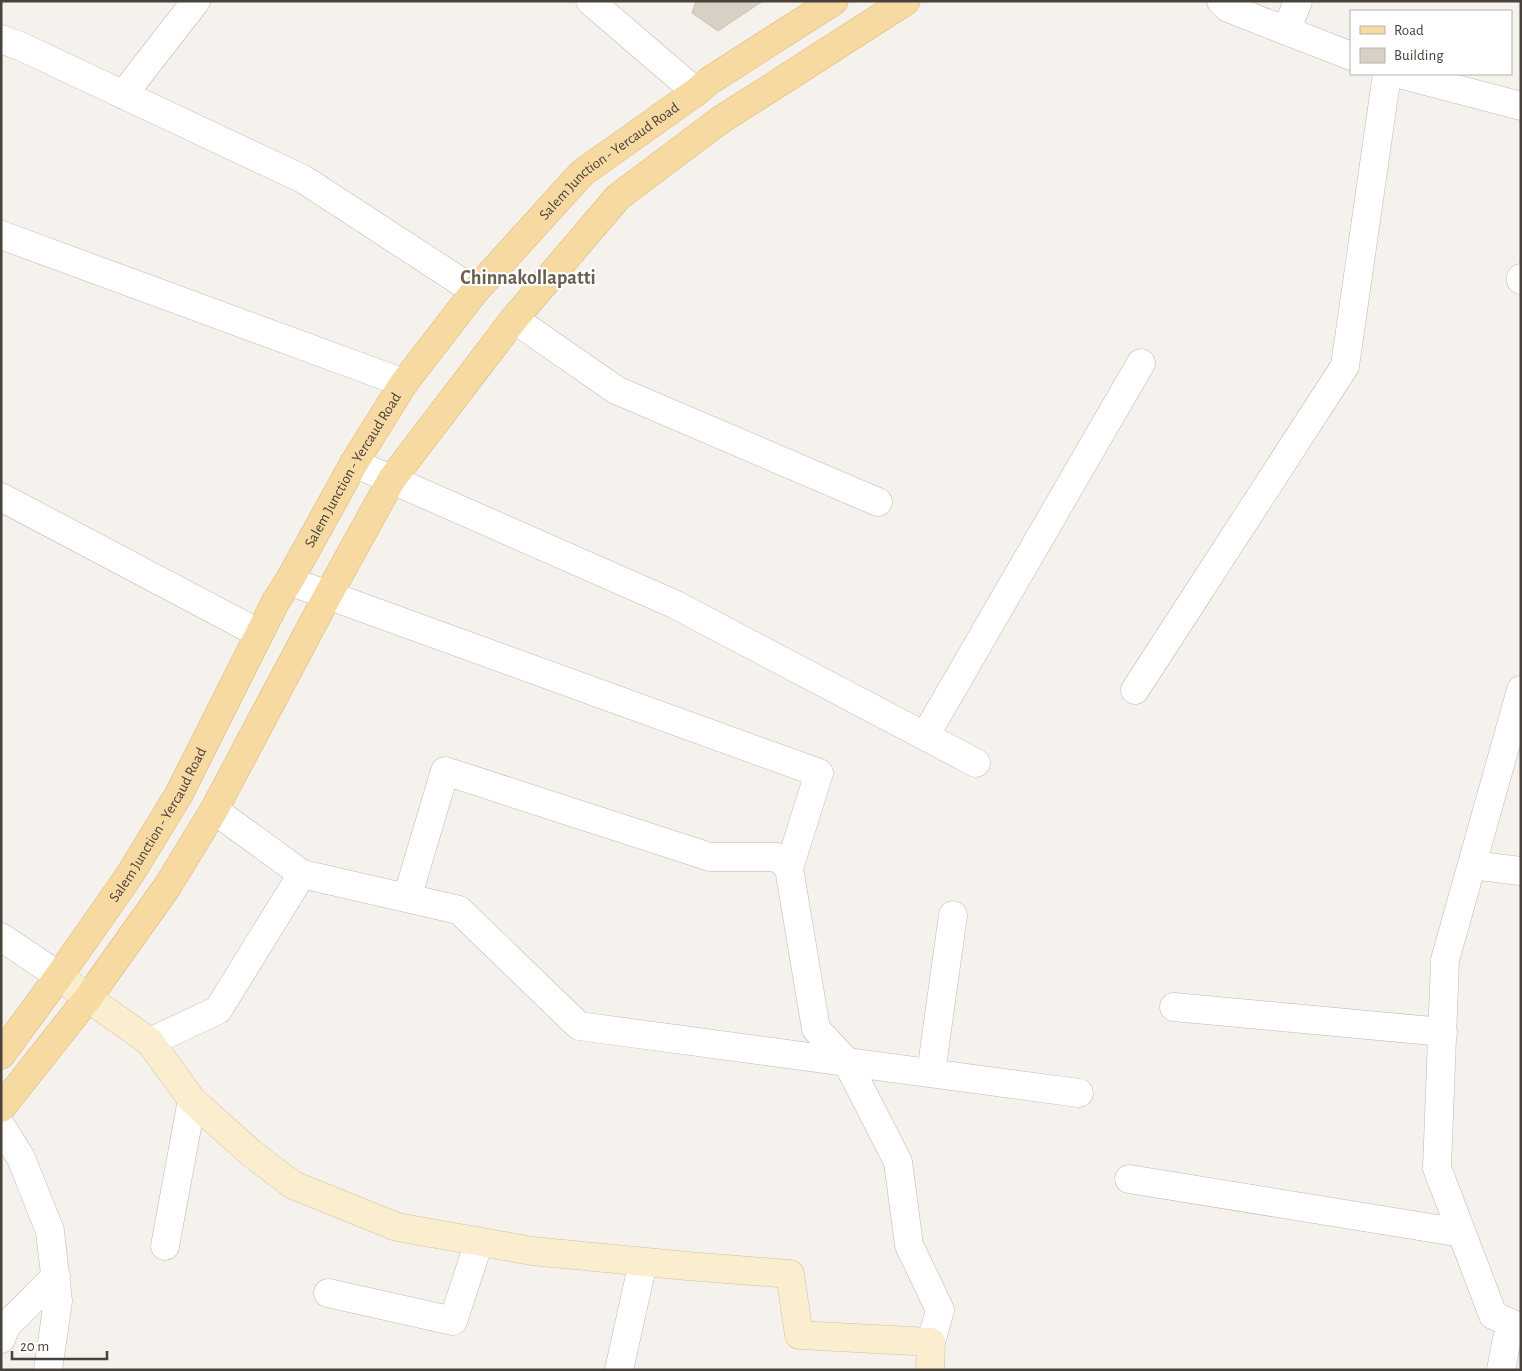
<svg xmlns="http://www.w3.org/2000/svg" width="1522" height="1371" font-family="'Alegreya Sans',sans-serif">
	<style>
		.building { fill: #d8cfc5; stroke: #d0c4b5 }
		.lines { fill: none; stroke-linecap: round; stroke-linejoin: round }
		.street-casing { stroke: #c0b8af; stroke-width: 29 }
		.secondary-casing { stroke: #d0c19f; stroke-width: 29 }
		.primary-casing { stroke: #dcb672; stroke-width: 29 }
		.street { stroke: #fff; stroke-width: 28 }
		.secondary { stroke: #fbeecf; stroke-width: 28 }
		.primary { stroke: #f7daa2; stroke-width: 28 }
		.labels { text-anchor: middle; dominant-baseline: central; stroke-width: 4; stroke-linejoin: round; paint-order: stroke }
		.street-label { font-size: 15px; fill: #49423a; stroke: #fff }
		.district-label { font-size: 20px; font-weight: bold; fill: #6b5f52; stroke: #fff }
	</style>
	<rect width="100%" height="100%" fill="#f5f1ec"/>
	<path class="building" d="M 696,1 L 763,1 L 718,31 L 692,13 Z"/>
	<g class="lines">
		<defs>
			<path id="street" d="M 590,1 L 696,92
				M 1221,1 L 1228,8 L 1351,56
				M 1286,31 L 1298,1
				M 1,39 L 20,46 L 303,179 L 475,291
				M 1399,74 L 1521,106
				M 123,95 L 196,1
				M 1,235 L 404,383
				M 1521,278 L 1521,280
				M 514,319 L 616,390 L 878,502
				M 354,463 L 674,604 L 976,763
				M 1,497 L 258,633
				M 289,581 L 819,773 L 789,868
				M 1135,690 L 1345,366 L 1387,74
				M 1521,690 L 1445,960 L 1437,1168 L 1493,1315 L 1521,1328
				M 925,736 L 1141,363
				M 214,810 L 302,874 L 459,910 L 579,1026 L 1079,1093
				M 1472,865 L 1521,871
				M 407,898 L 445,771 L 710,857 L 777,857 L 789,868 L 816,1029 L 847,1062 L 898,1162 L 909,1245 L 940,1310 L 931,1342
				M 1,937 L 59,976
				M 1174,1007 L 1443,1032
				M 150,1042 L 218,1010 L 302,874
				M 931,1073 L 953,915
				M 1,1126 L 21,1158 L 50,1231 L 58,1301 L 48,1370
				M 1129,1179 L 1462,1233
				M 165,1246 L 192,1100
				M 328,1293 L 453,1321 L 479,1242
				M 1,1339 L 6,1326 L 56,1276
				M 619,1370 L 643,1262
				M 1501,1370 L 1510,1323"/>
			<path id="secondary" d="M 59,976 L 88,998 L 150,1042 L 192,1100 L 251,1153 L 293,1185 L 397,1227 L 532,1251 L 687,1266 L 790,1274 L 799,1335 L 931,1342 L 930,1370"/>
			<g id="primary">
				<path id="s1" d="M 1,1055 L 59,976 L 129,876 L 179,794 L 276,601 L 289,581 L 354,463 L 404,383 L 475,291 L 582,173 L 696,92 L 709,81 L 834,1"/>
				<path d="M 1,1108 L 88,998 L 167,887 L 214,810 L 328,595 L 392,479 L 514,319 L 618,197 L 719,121 L 906,1"/>
			</g>
		</defs>
		<use href="#street" class="street-casing"/>
		<use href="#secondary" class="secondary-casing"/>
		<use href="#primary" class="primary-casing"/>
		<use href="#street" class="street"/>
		<use href="#secondary" class="secondary"/>
		<use href="#primary" class="primary"/>
	</g>
	<g class="labels">
		<g class="street-label">
			<text stroke="none"><textPath href="#s1" startOffset="1089">Salem Junction - Yercaud Road</textPath></text>
			<text stroke="none"><textPath href="#s1" startOffset="684">Salem Junction - Yercaud Road</textPath></text>
			<text stroke="none"><textPath href="#s1" startOffset="279">Salem Junction - Yercaud Road</textPath></text>
		</g>
		<g class="district-label">
			<text x="528" y="278">Chinnakollapatti</text>
		</g>
	</g>
	<rect width="1522" height="1371" fill="none" stroke="#49423a" stroke-width="5"/>
	<rect x="1350" y="10" width="162" height="65" fill="#ffffff" stroke="#b6b3b0"/>
	<rect x="1360" y="26" width="25" height="8" fill="#f7daa2" stroke="#b6b3b0"/>
	<text x="1394" y="35" font-size="15" fill="#49423a">Road</text>
	<rect x="1360" y="48" width="25" height="15" fill="#d8cfc5" stroke="#b6b3b0"/>
	<text x="1394" y="60" font-size="15" fill="#49423a">Building</text>
	<path d="M12 1351v8h95v-8" fill="none" stroke="#49423a" stroke-width="2.5"/>
	<text x="20" y="1351" font-size="15" fill="#49423a" stroke="#ffffff" stroke-width="4" paint-order="stroke">20 m</text>
</svg>
